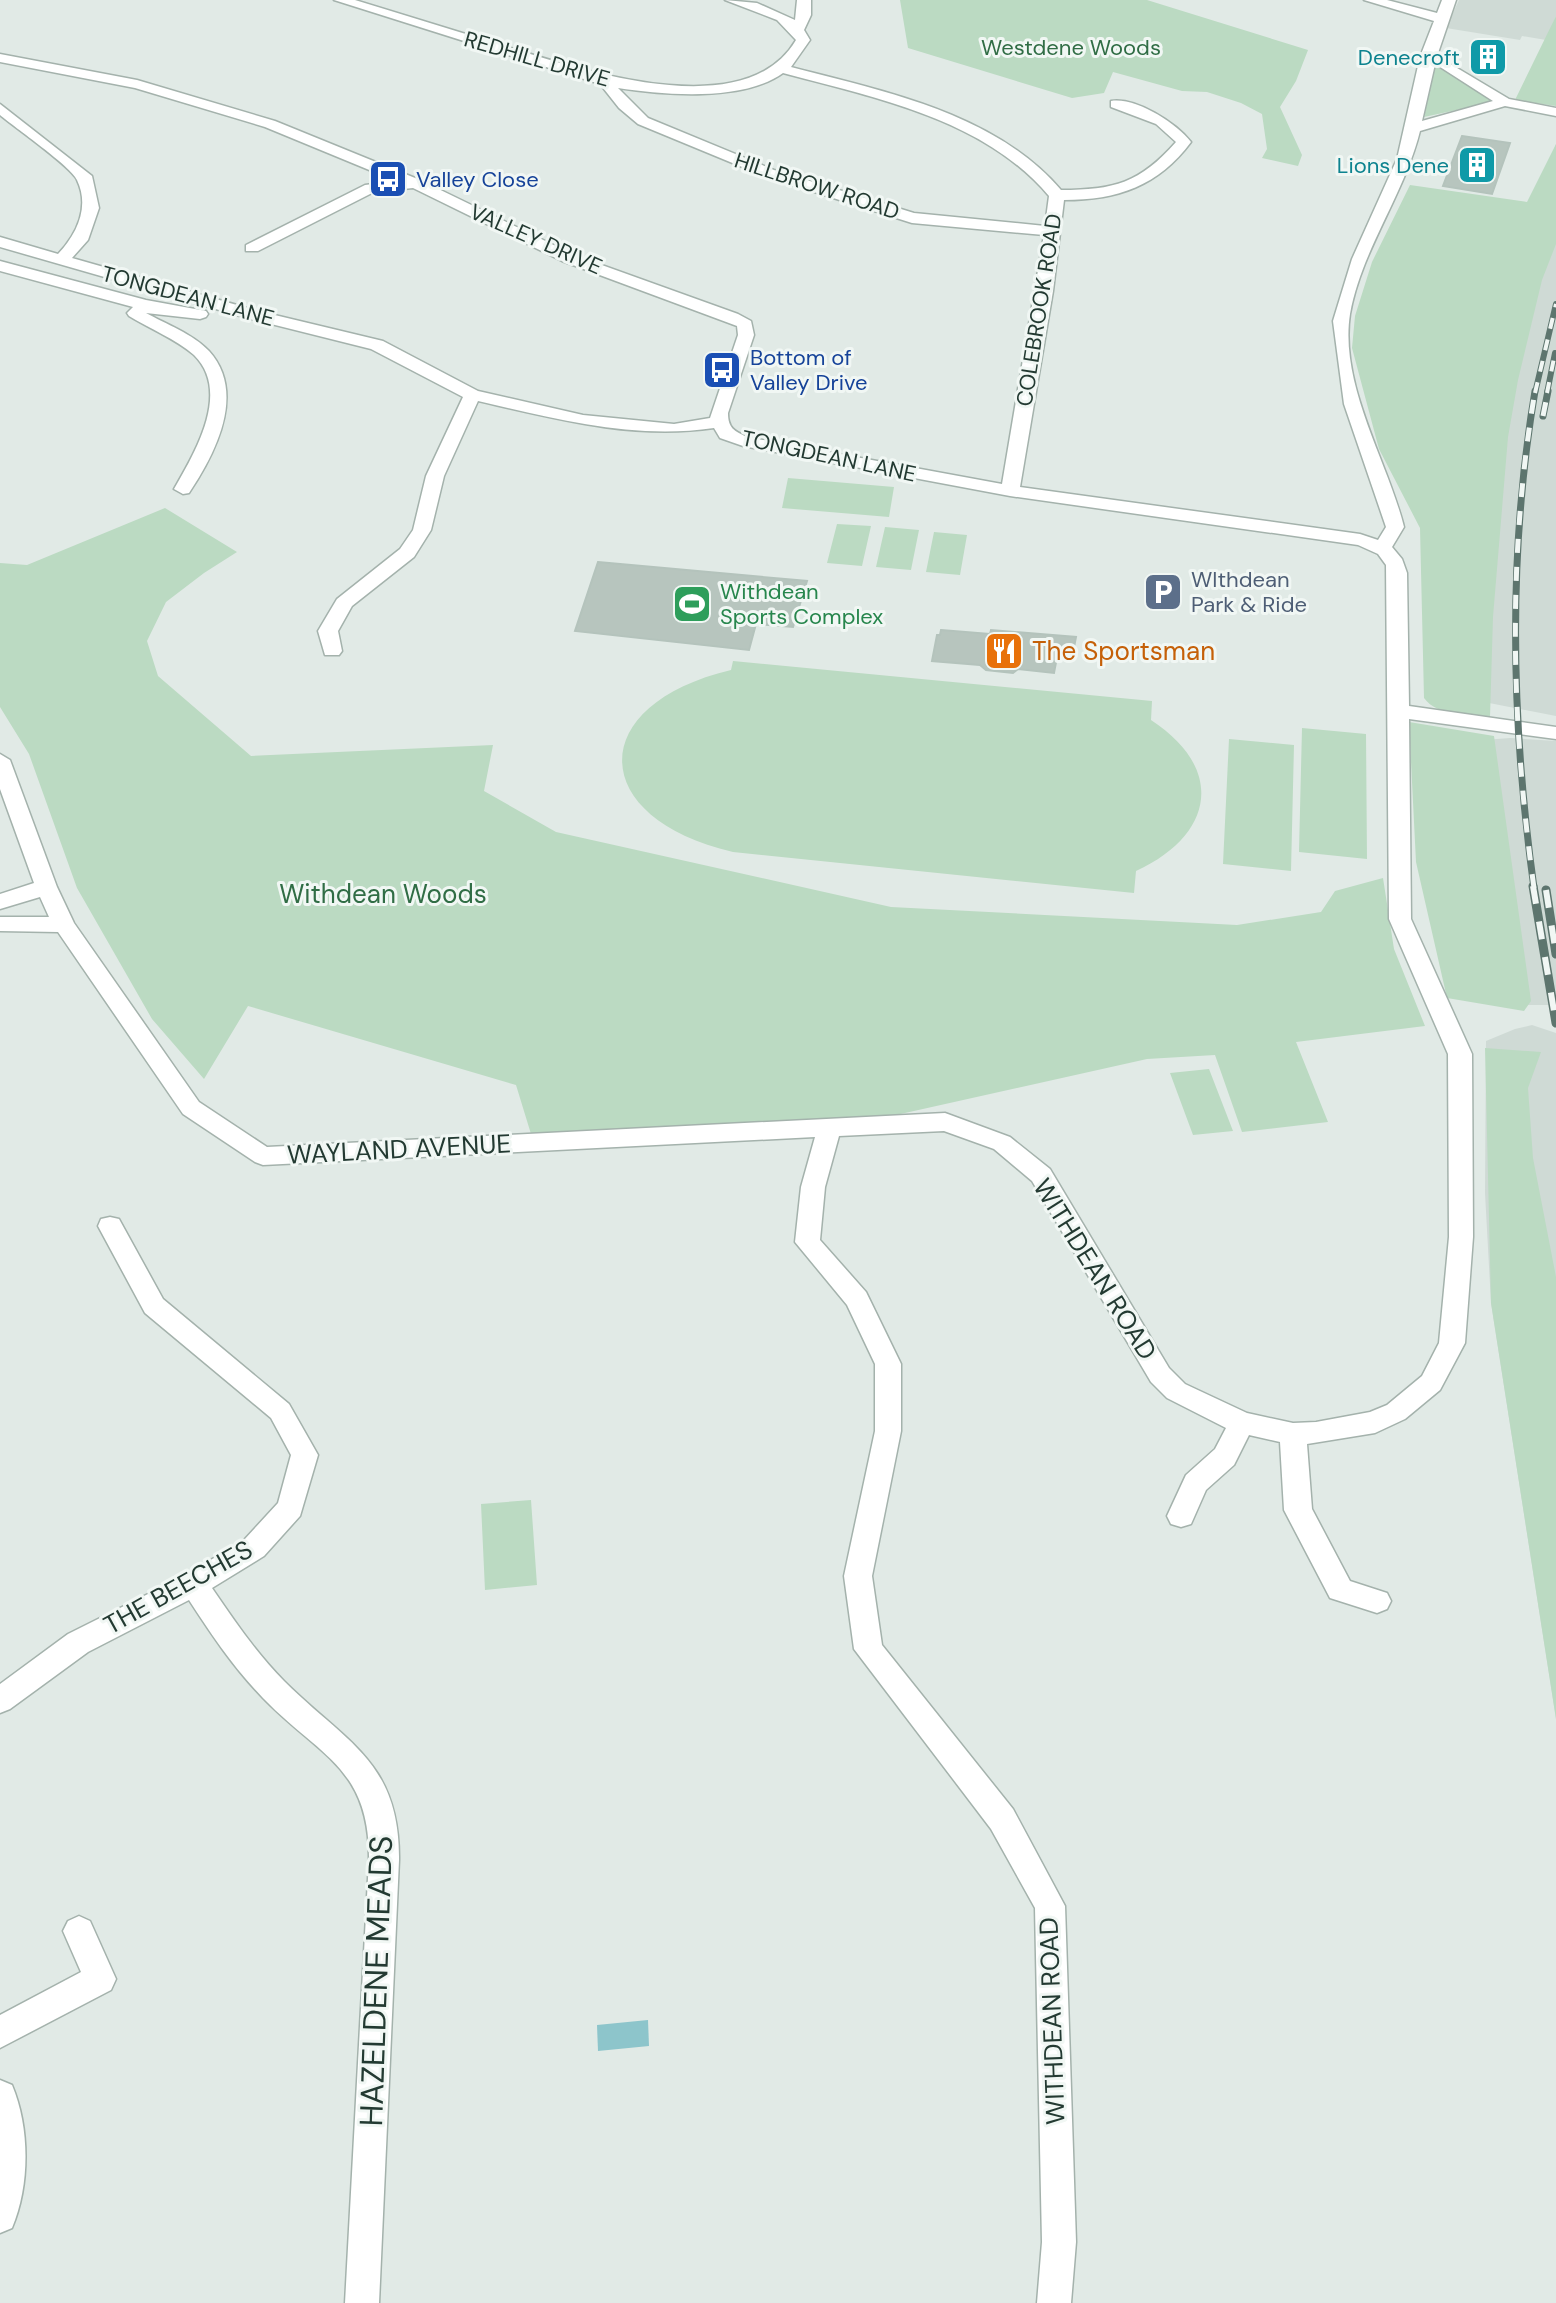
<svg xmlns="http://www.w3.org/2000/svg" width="1556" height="2303" font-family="'DM Sans',sans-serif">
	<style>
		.built { fill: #cfdad5 }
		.green { fill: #bbdac2 }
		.water { fill: #8dc5cb }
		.building { fill: #b7c5be; stroke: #b4c3bc; stroke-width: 2 }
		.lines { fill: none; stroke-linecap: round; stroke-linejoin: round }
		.minor-casing { stroke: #a4b2ac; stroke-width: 3 }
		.minor { fill: #fff; fill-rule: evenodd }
		.rail-far2-casing { stroke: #5d756e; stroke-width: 6 }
		.rail-far1-casing { stroke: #5d756e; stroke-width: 7 }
		.rail-casing { stroke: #5d756e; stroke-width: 9 }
		.rail-far2 { stroke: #f1f7f4; stroke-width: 4; stroke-dasharray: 11; stroke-linecap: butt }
		.rail-far1 { stroke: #f1f7f4; stroke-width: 5; stroke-dasharray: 14; stroke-linecap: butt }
		.rail { stroke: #f1f7f4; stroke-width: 6; stroke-dasharray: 18; stroke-linecap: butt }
		.labels { text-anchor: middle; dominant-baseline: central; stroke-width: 6; stroke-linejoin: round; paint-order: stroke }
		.far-park-label { font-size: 22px; fill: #306d45; stroke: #f1f7f4 }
		.far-culture-label { font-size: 22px; fill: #0d838f; stroke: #f1f7f4; text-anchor: end }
		.far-street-label { font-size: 22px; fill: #233a32; stroke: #f1f7f4 }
		.far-transit-label { font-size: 22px; fill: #164399; stroke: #f1f7f4; text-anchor: start }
		.far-service-label { font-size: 22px; fill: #4e5e75; stroke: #f1f7f4; text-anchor: start }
		.far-leisure-label { font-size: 22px; fill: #27864d; stroke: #f1f7f4; text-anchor: start }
		.food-label { font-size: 26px; fill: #c56008; stroke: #f1f7f4; text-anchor: start }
		.park-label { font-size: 26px; fill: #306d45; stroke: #f1f7f4 }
		.street-label { font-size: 26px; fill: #233a32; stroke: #f1f7f4 }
		.near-street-label { font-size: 32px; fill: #233a32; stroke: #f1f7f4 }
	</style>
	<rect width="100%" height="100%" fill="#e1eae6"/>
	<path class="built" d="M 1459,0 L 1556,0 L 1556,16 L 1546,40 L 1522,36 L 1520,40 L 1446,28 Z
		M 1556,144 L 1556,716 L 1474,700 L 1478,373 Z
		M 1510,738 L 1556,741 L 1556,1005 L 1519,1005 L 1484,740 Z
		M 1532,1025 L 1556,1033 L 1556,1719 L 1491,1303 L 1485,1193 L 1486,1041 L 1515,1029 Z"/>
	<path class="green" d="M 900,0 L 1147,0 L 1308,50 L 1296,81 L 1280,107 L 1302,155 L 1298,166 L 1262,158 L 1267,149 L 1262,114 L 1241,103 L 1207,92 L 1182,91 L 1113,72 L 1104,93 L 1072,98 L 908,48 Z
		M 1556,16 L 1556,106 L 1515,100 Z
		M 1435,67 L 1443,69 L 1489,99 L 1489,103 L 1424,117 Z
		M 1556,144 L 1556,244 L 1542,280 L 1518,380 L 1508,437 L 1493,617 L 1490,717 C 1468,714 1438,717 1424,698 L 1420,528 L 1379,449 L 1352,348 L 1355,316 L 1372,262 L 1410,185 L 1527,202 Z
		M 788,478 L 894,487 L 889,517 L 782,508 Z
		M 165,508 L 237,552 L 204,573 L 166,602 L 147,641 L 158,676 L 251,756 L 493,745 L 484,791 L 556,832 L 891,907 L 1237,925 L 1321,912 L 1335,891 L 1383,878 L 1394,949 L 1425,1026 L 1296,1042 L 1328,1122 L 1242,1132 L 1215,1055 L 1147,1059 L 896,1115 L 531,1134 L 516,1085 L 248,1006 L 204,1079 L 152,1019 L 77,888 L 29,754 L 0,707 L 0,563 L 27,565 Z
		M 837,524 L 871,526 L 862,566 L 827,563 Z
		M 885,527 L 919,530 L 911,570 L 876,567 Z
		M 934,532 L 967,535 L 960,575 L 926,572 Z
		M 733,661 L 1152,701 L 1151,720 C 1226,769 1214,835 1136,871 L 1134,893 L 733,852 C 587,818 584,705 731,670 Z
		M 1409,722 L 1494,736 L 1531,1001 L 1524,1011 L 1447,998 L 1416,862 Z
		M 1302,728 L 1366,734 L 1367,859 L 1299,852 Z
		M 1229,739 L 1294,745 L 1291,871 L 1223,864 Z
		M 1485,1048 L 1541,1052 L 1528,1088 L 1533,1158 L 1556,1277 L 1556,1719 L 1491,1303 Z
		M 1209,1069 L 1233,1131 L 1193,1135 L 1170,1073 Z
		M 531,1500 L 537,1585 L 485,1590 L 481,1504 Z"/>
	<path class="water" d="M 648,2020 L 649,2046 L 598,2051 L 597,2025 Z"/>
	<path class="building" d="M 1462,136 L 1510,143 L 1492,194 L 1443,186 Z
		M 598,562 L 807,581 L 793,627 L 756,624 L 749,650 L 575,631 Z
		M 941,630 L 990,634 L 991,630 L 1076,637 L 1072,658 L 1057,657 L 1054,673 L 1018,669 L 1013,673 L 986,670 L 980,665 L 932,661 L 937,635 L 940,635 Z"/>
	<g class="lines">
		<defs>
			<path id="minor" d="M 334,0 L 355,0 C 402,14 448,29 495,43 C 571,66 744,129 796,40 L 777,20 L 725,0 L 757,3 L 795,20 L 797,0 L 811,0 L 811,15 L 804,30 L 810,40 L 791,67 C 886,92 995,113 1061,190 C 1114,190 1140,183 1176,142 L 1156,124 L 1111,107 L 1111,101 C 1136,97 1176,123 1191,142 C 1158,186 1118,200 1064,200 L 1053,291 L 1020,487 L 1360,534 L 1378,540 L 1386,527 L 1344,404 L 1333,321 L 1352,259 L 1397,159 L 1420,57 L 1434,21 L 1364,0 L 1387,0 L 1437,13 L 1442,0 L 1456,0 L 1437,56 L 1509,99 L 1556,108 L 1556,116 L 1505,106 L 1420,131 C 1404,195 1361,251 1350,314 C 1339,385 1388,462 1404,527 L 1392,547 L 1402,559 L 1407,573 L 1409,706 L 1556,727 L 1556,739 L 1409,719 L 1411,919 L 1472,1054 L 1473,1237 L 1465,1343 L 1440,1390 L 1405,1419 L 1375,1433 L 1307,1444 L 1312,1509 L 1350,1581 L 1387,1593 L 1391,1601 L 1387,1609 L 1377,1613 L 1330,1598 L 1284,1510 L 1280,1442 L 1249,1435 L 1234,1465 L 1206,1490 L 1191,1524 L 1181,1527 L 1171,1524 L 1167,1516 L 1186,1475 L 1215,1449 L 1226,1428 L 1167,1398 L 1151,1382 L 1032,1181 L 994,1149 L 944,1131 L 839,1136 L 825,1187 L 820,1240 L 866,1292 L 901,1364 L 901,1431 L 872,1576 L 882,1645 L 1013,1809 L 1065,1906 L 1076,2242 L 1071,2303 L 1037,2303 L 1042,2242 L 1035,1908 L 991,1829 L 854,1649 L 844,1576 L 875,1431 L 875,1364 L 847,1305 L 795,1242 L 801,1187 L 815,1137 L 263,1165 L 255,1162 L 183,1114 L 58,932 L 0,931 L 0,917 L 49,917 L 40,897 L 0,909 L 0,894 L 34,883 L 0,789 L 0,754 L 10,760 L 57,887 L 74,923 L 199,1102 L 267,1147 L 945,1113 L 1010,1137 L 1050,1169 L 1169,1368 L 1185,1384 L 1247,1413 L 1293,1423 L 1316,1422 L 1370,1412 L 1387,1405 L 1422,1376 L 1439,1343 L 1449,1237 L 1448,1054 L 1389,919 L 1386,565 L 1378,554 L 1358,545 L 1010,496 L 743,446 L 720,438 L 714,428 C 634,440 556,419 478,401 L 444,476 L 431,530 L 414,557 L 352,606 L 338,631 L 342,651 L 339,655 L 325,655 L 318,631 L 337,599 L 400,549 L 413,530 L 426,476 L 463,397 L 371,349 L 247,318 L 0,247 L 0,237 L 58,254 C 77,234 90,207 77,180 C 72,167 14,127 0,115 L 0,104 L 92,176 L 99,208 L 88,240 L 72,258 L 258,311 L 383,341 L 478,391 L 583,415 L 674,424 L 710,418 L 738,335 L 737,326 L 562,261 L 413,188 L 374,192 L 258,251 L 246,251 L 246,245 L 365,185 L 396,181 L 265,127 L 135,88 L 0,62 L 0,54 L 137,80 L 275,121 L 420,180 L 574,255 L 738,314 L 751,321 L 754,335 L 728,413 C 728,428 734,431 747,437 L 1002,484 L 1044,235 L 912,223 L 764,176 L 638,124 L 619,108 L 600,84 ZM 1435,64 L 1437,65 L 1493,101 L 1422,121 ZM 783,73 C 876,98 984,119 1049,196 L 1045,226 L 914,213 L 774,170 L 648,118 L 618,88 C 664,95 743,102 783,73 Z
				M 0,261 L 146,300 L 206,311 L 208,314 L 206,317 L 200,319 L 146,313 C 166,324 193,334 209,351 C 247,393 215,454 189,493 L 183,494 L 174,489 C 194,454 232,392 194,355 C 176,339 150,329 129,316 L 127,313 L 133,307 L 0,271 Z
				M 110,1217 L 119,1219 L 163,1299 L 289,1404 L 318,1455 L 300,1516 L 264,1556 L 212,1588 C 234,1620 256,1653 284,1681 C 345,1742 400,1761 399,1860 L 379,2303 L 345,2303 L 369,1860 C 370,1767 319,1756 263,1698 C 234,1668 211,1634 189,1600 L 88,1652 L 10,1709 L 0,1713 L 0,1684 L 68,1634 L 184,1576 L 244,1540 L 278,1503 L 291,1455 L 271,1418 L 145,1313 L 98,1226 L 101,1219 Z
				M 79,1916 L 90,1921 L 116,1979 L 111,1990 L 0,2048 L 0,2015 L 81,1972 L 63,1931 L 68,1921 Z
				M 0,2080 L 12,2085 C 30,2128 30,2185 12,2228 L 0,2233 Z"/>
		</defs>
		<use href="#minor" class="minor-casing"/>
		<use href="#minor" class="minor"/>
		<defs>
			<path id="rail-far2" d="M 1535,393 L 1556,304
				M 1547,393 L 1555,353"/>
			<path id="rail-far1" d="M 1543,416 L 1548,391
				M 1534,888 C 1511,722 1507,557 1535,391"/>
			<path id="rail" d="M 1533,886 L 1556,1023
				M 1546,890 L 1556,954"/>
		</defs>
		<use href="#rail-far2" class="rail-far2-casing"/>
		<use href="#rail-far1" class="rail-far1-casing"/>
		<use href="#rail" class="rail-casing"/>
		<use href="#rail-far2" class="rail-far2"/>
		<use href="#rail-far1" class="rail-far1"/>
		<use href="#rail" class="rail"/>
	</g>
	<defs>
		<symbol id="building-square" viewBox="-11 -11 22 22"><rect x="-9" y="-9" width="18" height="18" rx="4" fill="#0f9aa8" stroke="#f1f7f4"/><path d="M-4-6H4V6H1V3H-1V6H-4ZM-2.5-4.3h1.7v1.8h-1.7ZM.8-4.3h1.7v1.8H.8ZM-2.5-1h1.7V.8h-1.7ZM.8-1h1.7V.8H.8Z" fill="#fff"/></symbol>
		<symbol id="bus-square" viewBox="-11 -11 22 22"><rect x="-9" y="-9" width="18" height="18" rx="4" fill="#1a4fb4" stroke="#f1f7f4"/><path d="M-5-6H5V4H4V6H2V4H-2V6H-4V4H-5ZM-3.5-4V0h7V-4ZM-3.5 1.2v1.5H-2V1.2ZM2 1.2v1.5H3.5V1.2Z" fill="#fff"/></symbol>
		<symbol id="parking-square" viewBox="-11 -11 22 22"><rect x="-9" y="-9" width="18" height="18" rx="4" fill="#5c6f8a" stroke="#f1f7f4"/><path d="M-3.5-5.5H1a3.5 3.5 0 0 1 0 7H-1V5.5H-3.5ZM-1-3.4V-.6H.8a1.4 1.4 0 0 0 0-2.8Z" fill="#fff"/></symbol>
		<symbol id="stadium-square" viewBox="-11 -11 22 22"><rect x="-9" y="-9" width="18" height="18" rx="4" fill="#2e9e5b" stroke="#f1f7f4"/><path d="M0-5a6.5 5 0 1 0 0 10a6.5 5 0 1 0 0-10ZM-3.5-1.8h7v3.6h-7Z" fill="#fff"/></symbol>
		<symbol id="restaurant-square" viewBox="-11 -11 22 22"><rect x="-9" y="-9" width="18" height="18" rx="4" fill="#e8710a" stroke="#f1f7f4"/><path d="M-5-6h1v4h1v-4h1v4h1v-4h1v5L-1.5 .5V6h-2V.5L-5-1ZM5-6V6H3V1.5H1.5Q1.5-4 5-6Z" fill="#fff"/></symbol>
	</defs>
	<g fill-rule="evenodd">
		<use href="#building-square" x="1466" y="35" width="44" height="44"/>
		<use href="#building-square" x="1455" y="143" width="44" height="44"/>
		<use href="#bus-square" x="366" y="157" width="44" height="44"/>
		<use href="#bus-square" x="700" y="348" width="44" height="44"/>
		<use href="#parking-square" x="1141" y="570" width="44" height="44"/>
		<use href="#stadium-square" x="670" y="582" width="44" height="44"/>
		<use href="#restaurant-square" x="982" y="629" width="44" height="44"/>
	</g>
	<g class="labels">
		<g class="far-park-label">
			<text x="1071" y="47">Westdene Woods</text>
		</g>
		<g class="far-culture-label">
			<text x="1460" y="57">Denecroft</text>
			<text x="1449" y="165">Lions Dene</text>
		</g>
		<g class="far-street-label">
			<text transform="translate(537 59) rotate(16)">REDHILL DRIVE</text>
			<text transform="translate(817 186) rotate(18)">HILLBROW ROAD</text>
			<text transform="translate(536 239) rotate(24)">VALLEY DRIVE</text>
			<text transform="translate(188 296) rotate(15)">TONGDEAN LANE</text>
			<text transform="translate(1039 310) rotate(-81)">COLEBROOK ROAD</text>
			<text transform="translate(829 456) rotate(12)">TONGDEAN LANE</text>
		</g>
		<g class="far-transit-label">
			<text x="416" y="179">Valley Close</text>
			<text x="750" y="357">Bottom of<tspan x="750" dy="25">Valley Drive</tspan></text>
		</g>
		<g class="far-service-label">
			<text x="1191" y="579">WIthdean<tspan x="1191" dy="25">Park &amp; Ride</tspan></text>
		</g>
		<g class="far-leisure-label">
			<text x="720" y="591">Withdean<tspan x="720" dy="25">Sports Complex</tspan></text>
		</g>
		<g class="food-label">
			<text x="1032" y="651">The Sportsman</text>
		</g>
		<g class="park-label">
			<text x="383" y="894">Withdean Woods</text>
		</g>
		<g class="street-label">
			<text transform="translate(399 1149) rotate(-3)">WAYLAND AVENUE</text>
			<text transform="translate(1095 1269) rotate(58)">WITHDEAN ROAD</text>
			<text transform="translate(178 1587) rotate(-29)">THE BEECHES</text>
			<text transform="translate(1052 2021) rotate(-92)">WITHDEAN ROAD</text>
		</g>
		<g class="near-street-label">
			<text transform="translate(376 1981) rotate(-88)">HAZELDENE MEADS</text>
		</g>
	</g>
</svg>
